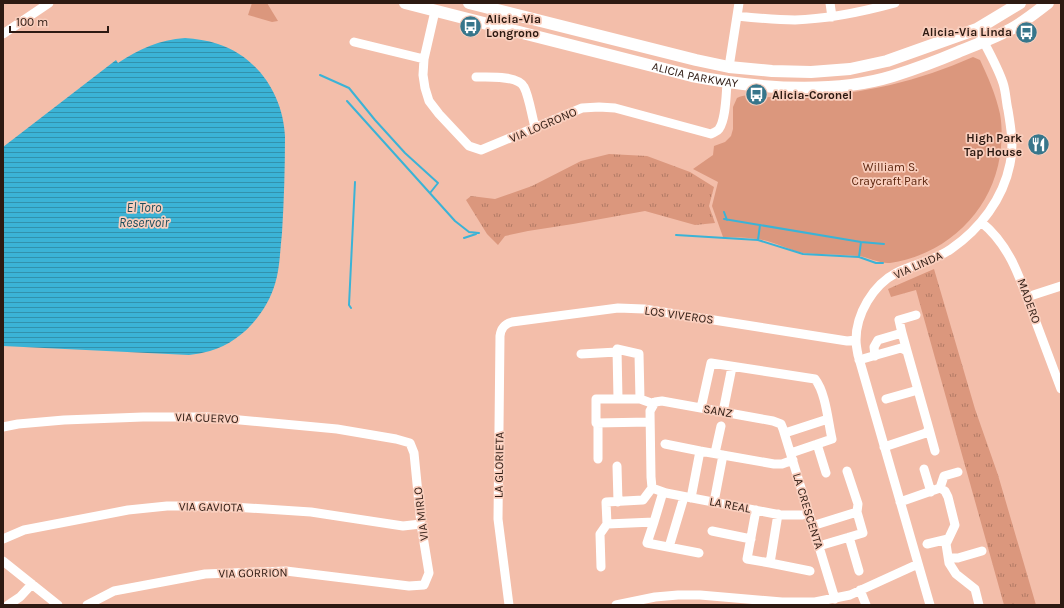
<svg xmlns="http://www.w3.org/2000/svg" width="1064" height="608" font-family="Karla,sans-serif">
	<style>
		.grass { fill: url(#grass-tufts) }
		.green { fill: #db977d }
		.water { fill: url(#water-rules) }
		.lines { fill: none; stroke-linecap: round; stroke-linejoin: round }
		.stream { stroke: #3bb3d6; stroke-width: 2 }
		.minor { stroke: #fff; stroke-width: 9 }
		.major { stroke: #fff; stroke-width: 12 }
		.labels { text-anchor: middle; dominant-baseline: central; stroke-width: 3.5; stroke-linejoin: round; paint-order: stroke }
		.poi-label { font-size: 12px; font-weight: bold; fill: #2d1a12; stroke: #f9cebd; text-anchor: start }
		.street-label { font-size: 12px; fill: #2d1a12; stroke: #f9cebd }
		.park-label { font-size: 12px; fill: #5c250e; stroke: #f9cebd }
		.water-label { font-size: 13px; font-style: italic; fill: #1b4c5b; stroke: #f9cebd }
	</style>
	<defs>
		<pattern id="grass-tufts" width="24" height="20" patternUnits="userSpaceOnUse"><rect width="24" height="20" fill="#db977d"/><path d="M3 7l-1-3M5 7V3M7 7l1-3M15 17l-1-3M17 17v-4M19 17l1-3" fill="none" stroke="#b27a65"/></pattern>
		<pattern id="water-rules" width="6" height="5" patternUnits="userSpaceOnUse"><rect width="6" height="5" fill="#3bb3d6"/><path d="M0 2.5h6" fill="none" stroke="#3291ac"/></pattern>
	</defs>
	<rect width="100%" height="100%" fill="#f3beaa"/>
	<path class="grass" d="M 609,154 L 647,156 L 690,172 L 714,187 L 709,206 L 715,223 L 695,225 L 645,211 L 573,224 L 528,231 L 505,236 L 498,245 L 487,234 L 466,200 L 471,196 L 495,199 L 532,186 L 581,161 Z
		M 934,269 L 975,409 L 998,475 L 1036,605 L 1004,605 L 916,290 L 891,297 L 888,289 Z"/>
	<path class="green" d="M 252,3 L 267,3 L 278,21 L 272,22 L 248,15 Z
		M 973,57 L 980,60 C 988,77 996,95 1000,114 C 1002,125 1002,136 1001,147 C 996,207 950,254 890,263 C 879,264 869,257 858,256 C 840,254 821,255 803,253 C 788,250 773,241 757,239 C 746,237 734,238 723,237 L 712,206 L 718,182 L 693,169 L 713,155 L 714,146 L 725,142 L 731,136 L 733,129 L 733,107 L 737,98 C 745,94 753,96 761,97 C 775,97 790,98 804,97 C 863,94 919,81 973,57 Z"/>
	<path class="water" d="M 185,38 C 196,39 207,40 218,44 C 258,57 283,95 285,136 C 285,168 284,201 282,233 C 280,250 280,268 275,284 C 266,314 241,342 210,351 C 203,353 196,354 189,355 L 3,346 L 3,147 L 116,60 L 118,63 C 139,49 159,40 185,38 Z"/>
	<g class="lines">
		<path class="stream" d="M 320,75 L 349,88 L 375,120 L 405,153 L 438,183 L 430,193
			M 347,101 L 455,221 L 469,232 L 479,233
			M 724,212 L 727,220
			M 724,219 L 861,242 L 884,244
			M 676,235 L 758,240 L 760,225
			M 464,238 L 476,234
			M 758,240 L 803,254 L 859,257 L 861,242
			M 859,257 L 876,263 L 883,263
			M 351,308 L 349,305 L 355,182"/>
		<path class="minor" d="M 830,3 L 832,17
			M 435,11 L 424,59 L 423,75 L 425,88 L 429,101 L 439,114 L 469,146 L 481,150 L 582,108 L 599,107 L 615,108 L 711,134 C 714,132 717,132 719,129 C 726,119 726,95 727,83
			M 737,16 C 756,18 776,20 795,20 C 829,19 862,12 895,3
			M 3,34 L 49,3
			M 354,42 L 424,59
			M 729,67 L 739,3
			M 476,77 C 488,77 518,75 524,87 C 529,96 532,117 535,127
			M 981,222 C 1011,246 1021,281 1034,317 C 1043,341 1052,365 1061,389
			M 1027,297 L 1061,286
			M 902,333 L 899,320 L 916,315
			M 581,354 L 617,352
			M 875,356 L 874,347 L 878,340 L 902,333 L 907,351
			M 859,360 L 901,348 L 907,351 L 929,429 L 926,433 L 884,447
			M 618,399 L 617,349 L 639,354 L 640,399
			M 886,399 L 918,390
			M 701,408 L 711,363 L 815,379 C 826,393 828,422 832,439 L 791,453
			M 723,412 L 732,367
			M 650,422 L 596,423 L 596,399 L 640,399 L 654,404
			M 598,423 L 598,459
			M 3,427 L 18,424 L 64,420 L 143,417 L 208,417 L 337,429 L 396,439 L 410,443 L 414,453 L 421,524 L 429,573 L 424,585 L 409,586 L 286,571 L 205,574 L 114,591 L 87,605
			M 929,429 L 935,451
			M 785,433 L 828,419
			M 665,444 L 700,451 L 691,498
			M 817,444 L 826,473
			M 700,451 L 774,464 L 782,464 L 793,460
			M 715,453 L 721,426
			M 617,466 L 618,502
			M 924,469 L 931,492
			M 847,471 L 858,504 L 857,512
			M 652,488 L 651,477 L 650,411 L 655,402 L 662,401 L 773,421 L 781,424 L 783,429 L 835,599
			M 652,488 L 666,493 L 781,515 L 802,515 L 808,513
			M 940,488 L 944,476 L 958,472
			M 714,502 L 723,455
			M 900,502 L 940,488 L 945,491 L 948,497 L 955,525 L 946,544 L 949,563 L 956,574 L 975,589 L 979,605
			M 756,510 L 747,559 L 770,563 L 778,514
			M 654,522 L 647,543 L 699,553
			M 607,524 L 654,522 L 663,492
			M 812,526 L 857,512 L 863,533 L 819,546
			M 712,531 L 751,539
			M 849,537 L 859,571
			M 3,539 L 24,530 L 128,510 L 167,506 L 217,506 L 311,512 L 403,526 L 421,524
			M 927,544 L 948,539
			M 669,547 L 684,497
			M 949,558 L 958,558 L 982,551
			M 3,561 L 58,605
			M 770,563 L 810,571
			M 601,567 L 600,534 L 607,524 L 606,502 L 643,500 L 652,488
			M 860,590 L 866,605
			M 8,605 L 20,597 L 32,584
			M 509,605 L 498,519 L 500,336 C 501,328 504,324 512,322 L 618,308 L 644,309 L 847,341 L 856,340
			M 616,605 L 655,597 L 678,595 L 700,595 L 782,602 L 815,602 L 850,595 L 918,564
			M 930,605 L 858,355 C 857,350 856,345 856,340 C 856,314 873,285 896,273 C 914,264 934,261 951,249 C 980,229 1003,199 1010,164 C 1014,147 1011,128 1008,110 C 1006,102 1006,92 1003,83 C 997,65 986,47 977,29"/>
		<g class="major">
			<path id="s1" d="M 405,3 L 692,76 C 755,88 831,95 893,76 C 915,69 937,61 958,52 C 975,45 994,38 1011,29 C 1024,22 1036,12 1048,3"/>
			<path d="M 469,3 L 696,60 L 729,67 L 772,71 L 811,72 L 850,69 L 887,61 L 977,29 L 1020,3"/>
		</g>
	</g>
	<defs>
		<symbol id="bus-disc" viewBox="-11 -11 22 22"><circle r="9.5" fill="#37768b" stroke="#f9cebd"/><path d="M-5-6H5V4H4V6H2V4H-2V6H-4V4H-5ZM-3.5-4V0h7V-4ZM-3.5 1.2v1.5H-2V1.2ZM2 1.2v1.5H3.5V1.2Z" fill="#fff"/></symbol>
		<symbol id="restaurant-disc" viewBox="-11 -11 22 22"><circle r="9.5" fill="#37768b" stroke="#f9cebd"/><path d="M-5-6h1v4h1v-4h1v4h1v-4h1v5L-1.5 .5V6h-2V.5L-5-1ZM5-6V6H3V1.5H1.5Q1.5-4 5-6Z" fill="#fff"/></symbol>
	</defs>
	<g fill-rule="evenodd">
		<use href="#bus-disc" x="458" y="14" width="25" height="25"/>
		<use href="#bus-disc" x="1014" y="20" width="25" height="25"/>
		<use href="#bus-disc" x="744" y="82" width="25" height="25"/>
		<use href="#restaurant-disc" x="1026" y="132" width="25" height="25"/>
	</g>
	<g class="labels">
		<g class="poi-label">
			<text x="486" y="19">Alicia-Via<tspan x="486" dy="14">Longrono</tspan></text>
			<text x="1012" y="32" text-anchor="end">Alicia-Via Linda</text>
			<text x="772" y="95">Alicia-Coronel</text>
			<text x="1022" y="138" text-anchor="end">High Park<tspan x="1022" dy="14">Tap House</tspan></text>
		</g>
		<g class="street-label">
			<text stroke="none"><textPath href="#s1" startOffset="299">ALICIA PARKWAY</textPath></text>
			<text transform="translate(543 125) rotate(-23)">VIA LOGRONO</text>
			<text transform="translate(918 265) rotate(-24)">VIA LINDA</text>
			<text transform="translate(1029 301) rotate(70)">MADERO</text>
			<text transform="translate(679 315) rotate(8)">LOS VIVEROS</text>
			<text transform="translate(718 411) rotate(10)">SANZ</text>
			<text transform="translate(207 418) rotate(2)">VIA CUERVO</text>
			<text transform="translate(499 465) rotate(-89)">LA GLORIETA</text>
			<text transform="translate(730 505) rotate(11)">LA REAL</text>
			<text transform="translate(211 507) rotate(1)">VIA GAVIOTA</text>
			<text transform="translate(808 511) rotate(73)">LA CRESCENTA</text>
			<text transform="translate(421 514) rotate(-97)">VIA MIRLO</text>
			<text transform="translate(253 573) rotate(-1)">VIA GORRION</text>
		</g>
		<g class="park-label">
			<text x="890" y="167">William S.<tspan x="890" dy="14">Craycraft Park</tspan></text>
		</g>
		<g class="water-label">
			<text x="144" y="207">El Toro<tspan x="144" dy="15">Reservoir</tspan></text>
		</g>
	</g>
	<rect width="1064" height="608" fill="none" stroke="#2d1a12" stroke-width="8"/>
	<path d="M10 26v6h98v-6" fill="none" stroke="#2d1a12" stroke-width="2"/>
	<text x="16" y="26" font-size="12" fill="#2d1a12" stroke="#f9cebd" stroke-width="3" paint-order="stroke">100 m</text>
</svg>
